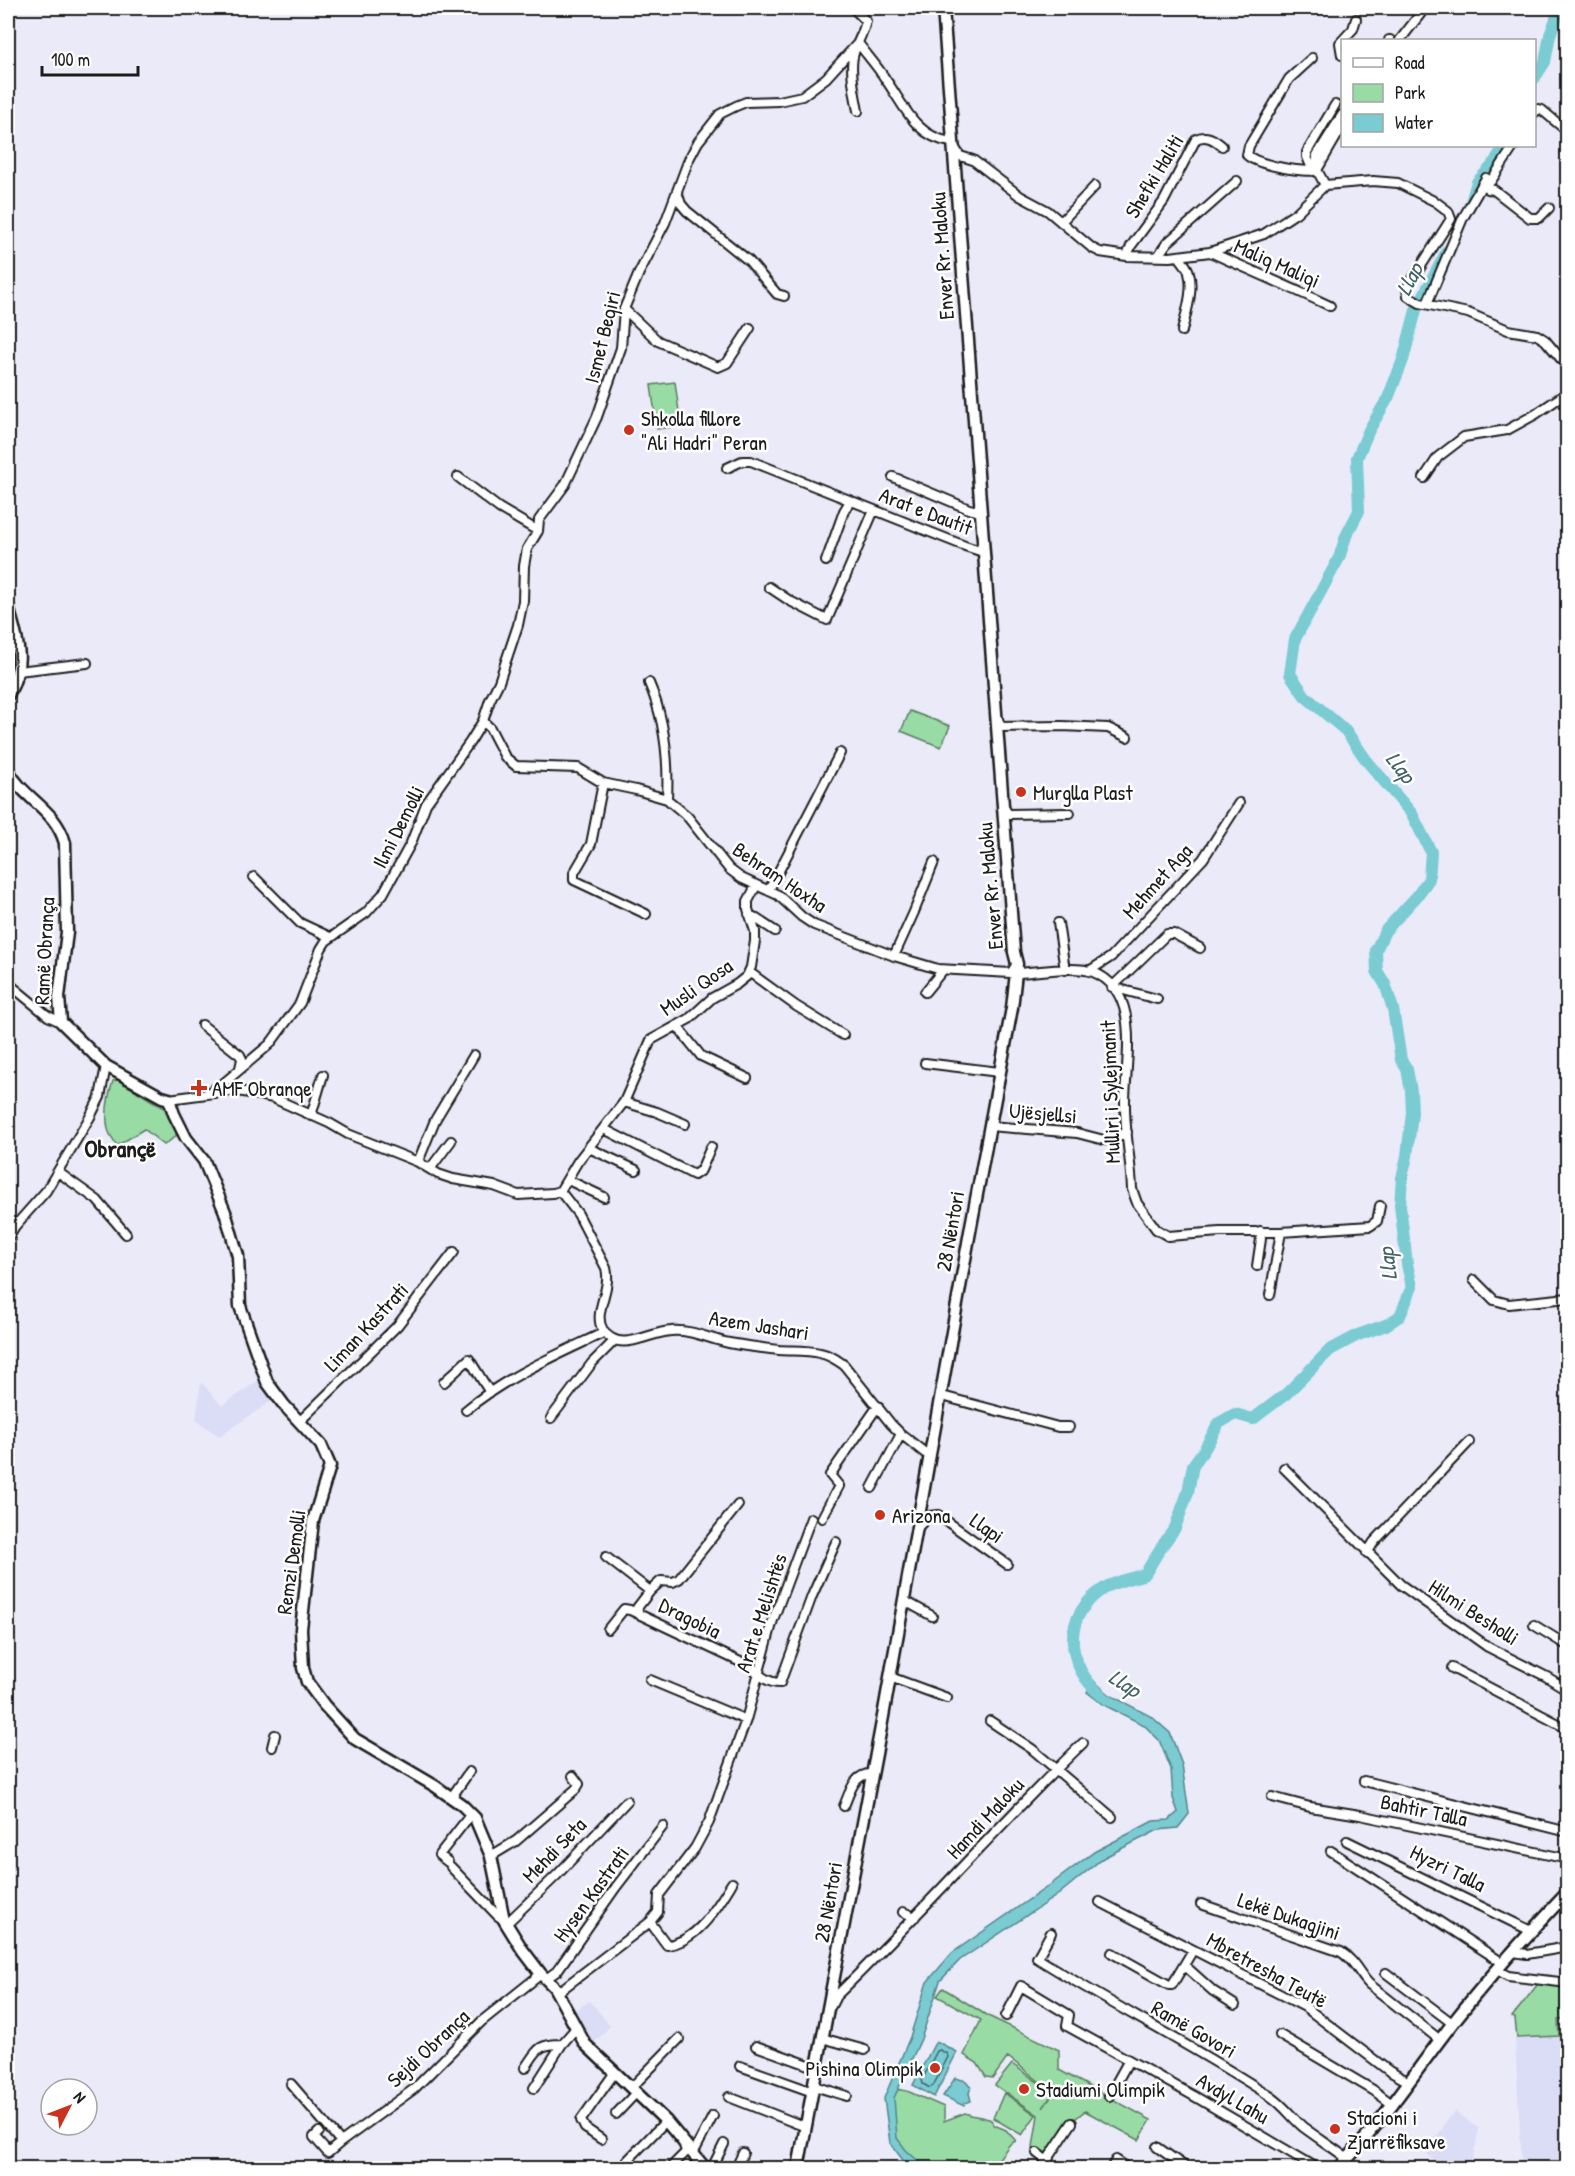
<svg xmlns="http://www.w3.org/2000/svg" width="1575" height="2176" font-family="'Patrick Hand',sans-serif">
	<style>
		.built { fill: #dbdcf5 }
		.green { fill: #98dba5; stroke: #5a7c60; stroke-width: 1.5 }
		.water { fill: #7acbd2; stroke: #548589; stroke-width: 1.5 }
		.lines { fill: none; stroke-linecap: round; stroke-linejoin: round }
		.shore { stroke: #426265; stroke-width: 1.5 }
		.river { stroke: #7acbd2; stroke-width: 12 }
		.street-casing { stroke: #1c1c1c; stroke-width: 12 }
		.secondary-casing { stroke: #1c1c1c; stroke-width: 15 }
		.street { stroke: #fff; stroke-width: 8 }
		.secondary { stroke: #fff; stroke-width: 10 }
		.poi-dot { fill: #c8321e; stroke: #fff; stroke-width: 2 }
		.labels { text-anchor: middle; dominant-baseline: central; stroke-width: 5; stroke-linejoin: round; paint-order: stroke }
		.street-label { font-size: 21px; fill: #1c1c1c; stroke: #fff }
		.poi-label { font-size: 21px; fill: #1c1c1c; stroke: #fff; text-anchor: start }
		.water-label { font-size: 22px; font-style: italic; fill: #426265; stroke: #fff }
		.quarter-label { font-size: 24px; font-weight: bold; fill: #1c1c1c; stroke: #fff }
	</style>
	<rect width="100%" height="100%" fill="#eaeaf9"/>
	<filter id="ink" filterUnits="userSpaceOnUse"><feTurbulence type="fractalNoise" baseFrequency=".0167" numOctaves="2"/><feDisplacementMap in="SourceGraphic" scale="12" xChannelSelector="R" yChannelSelector="G"/><feConvolveMatrix kernelMatrix="1 2 1 2 8 2 1 2 1" color-interpolation-filters="sRGB"/></filter>
	<g filter="url(#ink)">
		<path class="built" d="M 259,1380 L 273,1400 L 219,1436 L 196,1420 L 201,1382 L 222,1406 Z
			M 1537,1982 L 1567,1985 L 1567,2168 L 1522,2168 L 1514,2019 L 1510,2019 Z
			M 590,2001 L 610,2026 L 592,2046 L 573,2012 Z
			M 1454,2111 L 1479,2129 L 1470,2168 L 1444,2168 L 1426,2153 Z"/>
		<path class="green" d="M 675,382 L 681,426 L 657,429 L 651,385 Z
			M 910,711 L 950,726 L 941,747 L 901,731 Z
			M 118,1080 L 169,1111 L 176,1127 L 176,1136 L 164,1145 L 144,1129 L 117,1146 C 115,1141 109,1135 108,1129 C 105,1115 108,1096 113,1081 Z
			M 1538,1984 L 1567,1987 L 1567,2019 L 1558,2019 L 1559,2036 L 1517,2038 L 1515,2018 L 1512,2017 Z
			M 943,1988 L 986,2015 L 1059,2050 L 1059,2070 L 1151,2120 L 1139,2140 L 1085,2111 L 1071,2122 L 1047,2157 L 1033,2147 L 1038,2115 L 995,2085 L 1012,2064 L 1053,2093 L 1043,2108 L 1054,2093 L 1008,2057 L 993,2078 L 986,2077 L 977,2063 L 964,2055 L 981,2020 L 937,1996 Z
			M 895,2089 L 907,2091 L 944,2107 L 944,2121 L 965,2113 C 974,2117 983,2116 991,2120 L 994,2125 L 1006,2130 L 1016,2141 L 1010,2144 L 992,2168 L 917,2168 L 894,2141 L 890,2099 Z
			M 1004,2093 L 1036,2115 L 1022,2135 L 993,2118 Z"/>
		<path class="water" d="M 1094,1681 L 1110,1695 L 1152,1717 L 1170,1733 L 1182,1765 L 1189,1814 L 1178,1828 L 1158,1830 L 1103,1858 L 1059,1894 L 960,1960 L 940,1981 L 921,2039 L 894,2098 L 897,2138 L 906,2150 L 926,2168 L 909,2168 L 890,2143 L 884,2098 L 910,2037 L 927,1982 L 952,1953 L 1050,1885 L 1094,1852 L 1153,1821 L 1169,1820 L 1178,1812 L 1173,1798 L 1171,1769 L 1159,1740 L 1144,1725 L 1104,1705 L 1087,1692 Z
			M 936,2041 L 957,2052 L 934,2097 L 913,2085 Z
			M 955,2078 L 966,2081 L 971,2087 L 969,2093 L 971,2101 L 965,2103 L 964,2106 L 943,2096 Z"/>
		<g class="lines">
			<path class="shore" d="M 940,2050 L 947,2054 L 948,2057 L 933,2086 L 930,2088 L 923,2084 L 922,2080 L 937,2051 Z"/>
			<path class="river" d="M 1534,79 L 1545,62 L 1550,35 L 1560,8
				M 1470,206 L 1477,182 L 1493,165 L 1504,146
				M 1102,1696 C 1064,1664 1061,1615 1106,1587 C 1117,1581 1133,1578 1145,1574 L 1160,1549 L 1175,1528 L 1188,1492 L 1193,1465 L 1204,1450 L 1219,1423 L 1235,1414 L 1253,1419 L 1286,1394 L 1330,1350 L 1358,1335 L 1386,1325 L 1400,1316 L 1412,1287 L 1407,1264 L 1400,1205 L 1402,1178 L 1407,1156 L 1412,1113 L 1411,1091 L 1407,1069 L 1401,1060 L 1393,1009 L 1385,984 L 1377,971 L 1376,950 L 1385,931 L 1417,896 L 1429,879 L 1431,852 L 1412,814 L 1367,761 L 1346,731 L 1305,696 L 1290,674 L 1295,639 L 1339,558 L 1346,536 L 1359,511 L 1357,458 L 1369,430 L 1388,398 L 1403,360 L 1416,310 L 1447,251"/>
			<defs>
				<path id="street" d="M 853,8 L 866,21 C 864,32 857,42 854,53 C 849,68 855,95 858,111
					M 1389,40 L 1390,40
					M 1400,40 L 1425,8
					M 858,43 C 867,55 878,67 886,80 C 904,105 915,137 951,142 L 951,137
					M 1342,55 L 1340,43 L 1353,29 L 1356,19
					M 1312,58 L 1289,79 L 1249,146 L 1247,155 C 1258,165 1302,173 1317,170
					M 1534,113 L 1538,109 L 1542,110 L 1568,132
					M 955,148 L 960,156 L 973,160 L 1020,196 L 1048,211 L 1092,248 L 1100,252 L 1127,256 L 1170,257 L 1210,252 L 1264,234 L 1296,213 L 1325,185 L 1373,181 L 1398,183 L 1436,202 L 1448,211 L 1451,219 L 1407,288 L 1408,296 L 1420,303 L 1468,313 L 1508,330 L 1537,335 L 1545,340 L 1568,367
					M 1317,170 L 1342,127
					M 1313,171 L 1307,157 L 1307,152 L 1335,105
					M 1486,178 L 1488,189 L 1494,190 L 1530,218 L 1539,218 L 1549,208
					M 1486,178 L 1491,181 L 1514,146
					M 1325,185 L 1317,170 L 1317,155 L 1342,115
					M 677,192 L 681,204 L 687,211 L 749,261 L 777,294 L 784,296
					M 1061,222 L 1095,186
					M 1210,252 C 1250,270 1290,287 1330,306
					M 1127,256 L 1131,246 L 1164,201 L 1196,139 C 1206,134 1214,139 1222,146
					M 1158,256 L 1167,243 L 1237,181
					M 1179,256 C 1182,262 1188,266 1189,273 C 1194,290 1186,313 1182,331
					M 1427,304 L 1463,218 L 1486,178
					M 624,309 L 658,341 L 718,367 L 727,363 L 750,328
					M 727,468 L 742,461 L 751,461 L 965,546 L 980,551 L 982,543
					M 458,477 L 499,508 L 538,531
					M 893,477 L 969,509 L 977,511 L 980,503
					M 1424,478 L 1438,457 L 1464,437 L 1507,430 L 1536,414 L 1568,392
					M 826,561 L 844,511 L 850,501
					M 769,587 L 790,601 L 827,620 L 874,510
					M 18,671 L 87,663
					M 649,683 C 665,720 669,759 667,799
					M 998,719 L 1001,727 L 1062,726 L 1108,728 L 1127,737
					M 483,721 L 490,728 L 505,757 L 516,766 L 578,768 L 603,783 L 636,790 L 667,799 L 687,816 L 729,869 L 741,878 L 778,895 L 802,917 L 814,925 L 894,956 L 938,969 L 1011,973 L 1016,965
					M 603,783 L 591,844 L 574,873 L 574,880 L 646,914
					M 1005,809 L 1008,814 L 1070,813
					M 254,877 L 300,923 L 330,937
					M 769,890 L 840,753
					M 749,914 L 775,931
					M 1058,923 L 1065,970
					M 894,956 L 914,912 L 934,862
					M 1017,965 L 1019,973 C 1039,972 1075,965 1093,972 C 1144,992 1124,1066 1125,1106 C 1125,1134 1131,1161 1132,1189 L 1137,1203 L 1156,1229 L 1168,1236 L 1220,1232 L 1281,1232 L 1370,1226 L 1377,1221 L 1380,1206
					M 1089,971 L 1111,957 L 1203,859 L 1239,803
					M 749,972 L 796,1006 L 843,1035
					M 8,983 L 48,1016 L 61,1022
					M 1112,987 L 1167,934 L 1174,934 L 1200,948
					M 1112,987 L 1157,999
					M 925,992 L 943,970
					M 202,1025 L 240,1055 L 242,1059 L 240,1068
					M 677,1026 L 701,1056 L 747,1078
					M 925,1063 L 999,1072
					M 206,1094 L 225,1082 L 270,1044 L 300,1003 L 321,949 L 326,941 L 366,913 L 383,894 L 411,843 L 426,804 L 470,742 L 483,721 L 490,700 L 499,682 L 518,625 L 523,601 L 524,566 L 527,549 L 538,531 L 539,520 L 565,485 L 597,417 L 621,348 L 624,309 L 639,273 L 665,223 L 689,159 L 698,142 L 720,114 L 736,106 L 746,102 L 779,101 L 802,96 L 826,78 L 858,43
					M 169,1099 L 229,1091 L 244,1092 L 273,1098 L 329,1123 L 348,1134 L 418,1162 L 438,1174 L 453,1179 L 494,1186 L 518,1195 L 553,1193 L 560,1191
					M 624,1102 L 657,1112 L 685,1124
					M 311,1116 L 323,1075
					M 989,1126 L 1077,1133 L 1104,1140 L 1111,1140 L 1127,1132
					M 604,1129 L 694,1175 L 701,1170 L 711,1147
					M 589,1148 L 636,1170
					M 418,1162 L 435,1120 L 474,1055
					M 430,1169 L 451,1141
					M 58,1172 L 97,1200 L 126,1234
					M 568,1180 L 604,1197
					M 560,1191 L 578,1214 L 606,1268 C 612,1290 592,1313 603,1330 C 620,1355 648,1332 671,1331 C 691,1329 709,1339 729,1343 C 745,1346 762,1348 779,1350 C 793,1351 807,1350 820,1353 C 830,1355 837,1360 844,1365 L 891,1424 L 901,1434 L 872,1488
					M 560,1191 L 578,1161 L 624,1102 L 651,1040 L 689,1019 L 712,998 L 737,984 L 747,976 L 751,967 L 755,941 L 755,931 L 748,909 L 748,901 L 756,886
					M 8,1238 L 15,1226 L 46,1191 L 90,1117 L 100,1097 L 106,1066
					M 1257,1266 L 1261,1239 L 1260,1231
					M 1474,1280 L 1494,1300 L 1509,1304 L 1568,1298
					M 1270,1295 L 1281,1232
					M 444,1382 L 469,1359 L 489,1391
					M 942,1396 L 1058,1427 L 1069,1427
					M 466,1410 C 507,1376 557,1355 605,1332
					M 551,1418 L 592,1363 L 615,1340
					M 299,1422 L 397,1326 L 454,1252
					M 901,1434 L 925,1453 L 930,1455
					M 1284,1468 L 1401,1585 L 1488,1647 L 1547,1677 L 1568,1690
					M 822,1518 L 839,1486 L 830,1475 L 878,1406
					M 918,1527 L 929,1516 L 938,1515 L 1007,1564
					M 1367,1553 L 1374,1542 L 1469,1442
					M 606,1557 L 650,1591
					M 903,1600 L 932,1616
					M 639,1614 L 637,1608 L 650,1591 L 661,1581 L 673,1582 L 679,1579 L 738,1505
					M 1534,1625 L 1568,1646
					M 608,1629 L 624,1609 L 630,1610 L 751,1667 C 760,1675 767,1683 780,1683 L 812,1596 L 836,1542
					M 1452,1668 L 1568,1729
					M 890,1677 L 947,1698
					M 650,1680 L 746,1720
					M 990,1721 L 1032,1749 L 1112,1817
					M 272,1747 L 275,1735
					M 1364,1781 L 1568,1832
					M 1272,1797 L 1310,1807 L 1360,1815 L 1568,1859
					M 451,1798 L 469,1772
					M 844,1806 C 850,1792 854,1773 872,1774
					M 1347,1841 L 1531,1931
					M 1331,1851 L 1503,1963
					M 491,1856 L 516,1841 L 576,1789 L 579,1784 L 573,1776
					M 448,1862 L 439,1855 L 471,1814
					M 451,1867 L 498,1916 L 504,1920
					M 1100,1902 L 1305,2007 L 1389,2071 L 1409,2082
					M 1201,1904 L 1341,1952 C 1356,1962 1357,1971 1369,1984 L 1440,2040
					M 903,1912 L 915,1917
					M 650,1922 L 667,1945 C 697,1942 718,1906 732,1883
					M 507,1923 L 557,1875 L 627,1801
					M 1051,1933 L 1037,1958 C 1113,2006 1194,2046 1270,2096 C 1285,2106 1291,2117 1303,2127 C 1318,2138 1333,2148 1348,2159
					M 1513,1952 L 1527,1954 L 1568,1947
					M 1112,1953 L 1169,1985 L 1172,1985 L 1193,1950
					M 1184,1965 L 1213,1991 L 1235,2005
					M 1497,1970 L 1508,1976 L 1568,1983
					M 1386,1973 L 1452,2023
					M 546,1979 L 557,1971 L 616,1887 L 663,1826
					M 554,1987 L 561,1990 L 650,1922 L 658,1912 L 659,1895 L 695,1848 L 709,1822 L 746,1720 L 773,1620 L 811,1518
					M 831,2006 L 836,1996 C 921,1914 998,1825 1083,1743
					M 1006,2016 L 1021,1986 L 1069,2015 L 1067,2026 L 1194,2096 L 1317,2168
					M 1280,2035 L 1373,2090 L 1392,2104
					M 822,2038 L 865,2050
					M 756,2046 L 817,2068
					M 740,2066 L 813,2092
					M 525,2068 C 538,2049 538,2044 562,2044
					M 627,2083 L 633,2086 L 679,2039
					M 291,2084 L 341,2142 L 414,2089 L 482,2021 L 541,1974
					M 814,2086 L 847,2096
					M 534,2088 L 562,2044 L 576,2028
					M 1109,2096 L 1129,2060
					M 729,2097 L 806,2127
					M 616,2114 L 634,2095 L 639,2095
					M 319,2132 L 314,2137 L 328,2153 L 341,2142
					M 601,2139 L 585,2128 L 581,2120 L 613,2075 L 611,2070
					M 1157,2147 L 1187,2168
					M 1037,2153 L 1047,2161
					M 693,2154 L 713,2116
					M 627,2161 L 666,2121
					M 670,2168 L 686,2152 L 684,2145
					M 712,2168 L 724,2144
					M 736,2168 L 743,2153
					M 1042,2168 L 1072,2123
					M 1111,2168 L 1116,2160 L 1128,2168"/>
				<path id="secondary" d="M 8,606 C 17,642 27,660 8,695
					M 8,770 C 24,800 55,808 65,843 L 67,932 L 59,997 L 61,1022 L 106,1066 L 162,1097 L 169,1099 L 174,1114 L 186,1138 L 204,1161 L 225,1212 L 238,1256 L 240,1306 L 267,1382 L 284,1405 L 321,1445 L 330,1466 L 313,1521 L 301,1629 L 303,1668 L 307,1682 L 324,1705 L 355,1739 L 435,1786 L 462,1805 L 475,1818 L 491,1856 L 504,1920 L 522,1949 L 541,1974 L 554,1987 L 585,2044 L 666,2121 L 705,2168
					M 798,2168 L 882,1722 L 971,1226 L 1012,1008 L 1017,964 L 1014,952 L 943,8
					M 1339,2168 C 1381,2124 1415,2072 1452,2024 C 1488,1978 1528,1934 1568,1892"/>
			</defs>
			<use href="#street" class="street-casing"/>
			<use href="#secondary" class="secondary-casing"/>
			<use href="#street" class="street"/>
			<use href="#secondary" class="secondary"/>
		</g>
	</g>
	<g class="poi-dot">
		<circle cx="629" cy="430" r="6"/>
		<circle cx="1021" cy="792" r="6"/>
		<path d="M196 1079h6v6h6v6h-6v6h-6v-6h-6v-6h6z"/>
		<circle cx="880" cy="1515" r="6"/>
		<circle cx="935" cy="2068" r="6"/>
		<circle cx="1024" cy="2089" r="6"/>
		<circle cx="1335" cy="2129" r="6"/>
	</g>
	<g class="labels">
		<g class="street-label">
			<text transform="translate(1154 176) rotate(-59)">Shefki Haliti</text>
			<text transform="translate(942 256) rotate(-94)">Enver Rr. Maloku</text>
			<text transform="translate(1277 263) rotate(24)">Maliq Maliqi</text>
			<text transform="translate(602 337) rotate(-76)">Ismet Beqiri</text>
			<text transform="translate(926 511) rotate(21)">Arat e Dautit</text>
			<text transform="translate(398 827) rotate(-63)">Ilmi Demolli</text>
			<text transform="translate(780 877) rotate(34)">Behram Hoxha</text>
			<text transform="translate(1157 881) rotate(-48)">Mehmet Aga</text>
			<text transform="translate(990 886) rotate(-95)">Enver Rr. Maloku</text>
			<text transform="translate(44 951) rotate(-87)">Ramë Obrança</text>
			<text transform="translate(696 987) rotate(-35)">Musli Qosa</text>
			<text transform="translate(1110 1092) rotate(-92)">Mulliri i Sylejmanit</text>
			<text transform="translate(1043 1113) rotate(5)">Ujësjellsi</text>
			<text transform="translate(950 1231) rotate(-80)">28 Nëntori</text>
			<text transform="translate(759 1325) rotate(9)">Azem Jashari</text>
			<text transform="translate(366 1327) rotate(-47)">Liman Kastrati</text>
			<text transform="translate(987 1528) rotate(35)">Llapi</text>
			<text transform="translate(291 1562) rotate(-82)">Remzi Demolli</text>
			<text transform="translate(1474 1612) rotate(33)">Hilmi Besholli</text>
			<text transform="translate(761 1613) rotate(-72)">Arat e Melishtës</text>
			<text transform="translate(690 1618) rotate(26)">Dragobia</text>
			<text transform="translate(1424 1810) rotate(12)">Bahtir Talla</text>
			<text transform="translate(985 1818) rotate(-47)">Hamdi Maloku</text>
			<text transform="translate(554 1850) rotate(-46)">Mehdi Seta</text>
			<text transform="translate(1448 1868) rotate(26)">Hyzri Talla</text>
			<text transform="translate(591 1894) rotate(-54)">Hysen Kastrati</text>
			<text transform="translate(828 1902) rotate(-80)">28 Nëntori</text>
			<text transform="translate(1289 1916) rotate(19)">Lekë Dukagjini</text>
			<text transform="translate(1267 1970) rotate(29)">Mbretresha Teutë</text>
			<text transform="translate(1194 2029) rotate(30)">Ramë Govori</text>
			<text transform="translate(428 2048) rotate(-43)">Sejdi Obrança</text>
			<text transform="translate(1233 2098) rotate(30)">Avdyl Lahu</text>
		</g>
		<g class="poi-label">
			<text x="641" y="418">Shkolla fillore<tspan x="641" dy="24">"Ali Hadri" Peran</tspan></text>
			<text x="1033" y="792">Murglla Plast</text>
			<text x="212" y="1088">AMF Obranqe</text>
			<text x="892" y="1515">Arizona</text>
			<text x="923" y="2068" text-anchor="end">Pishina Olimpik</text>
			<text x="1036" y="2089">Stadiumi Olimpik</text>
			<text x="1347" y="2117">Stacioni i<tspan x="1347" dy="24">Zjarrëfiksave</tspan></text>
		</g>
		<g class="water-label">
			<text transform="translate(1409 279) rotate(-63)">Llap</text>
			<text transform="translate(1401 767) rotate(52)">Llap</text>
			<text transform="translate(1387 1264) rotate(-97)">Llap</text>
			<text transform="translate(1125 1683) rotate(33)">Llap</text>
		</g>
		<g class="quarter-label">
			<text x="120" y="1148">Obrançë</text>
		</g>
	</g>
	<rect width="1575" height="2176" fill="none" stroke="#fff" stroke-width="30"/>
	<rect x="15" y="15" width="1545" height="2146" fill="none" stroke="#1c1c1c" stroke-width="2" filter="url(#ink)"/>
	<rect x="1341" y="39" width="195" height="108" fill="#ffffff" stroke="#a4a4a4" stroke-width="1.5"/>
	<rect x="1353" y="58" width="30" height="9" fill="#ffffff" stroke="#a4a4a4" stroke-width="1.5"/>
	<text x="1395" y="69" font-size="18" fill="#1c1c1c">Road</text>
	<rect x="1353" y="84" width="30" height="18" fill="#98dba5" stroke="#a4a4a4" stroke-width="1.5"/>
	<text x="1395" y="99" font-size="18" fill="#1c1c1c">Park</text>
	<rect x="1353" y="114" width="30" height="18" fill="#7acbd2" stroke="#a4a4a4" stroke-width="1.5"/>
	<text x="1395" y="129" font-size="18" fill="#1c1c1c">Water</text>
	<g transform="translate(69 2107) rotate(48)"><circle r="28" fill="#ffffff" stroke="#a4a4a4" stroke-width="1.5"/>
	<path d="M0-4.5L10 22L0 15L-10 22Z" fill="#c8321e"/>
	<text y="-9" font-size="16" font-weight="bold" text-anchor="middle" fill="#1c1c1c">N</text>
	</g>
	<path d="M42 66v9h96v-9" fill="none" stroke="#1c1c1c" stroke-width="3"/>
	<text x="51" y="66" font-size="18" fill="#1c1c1c" stroke="#ffffff" stroke-width="4.5" paint-order="stroke">100 m</text>
</svg>
